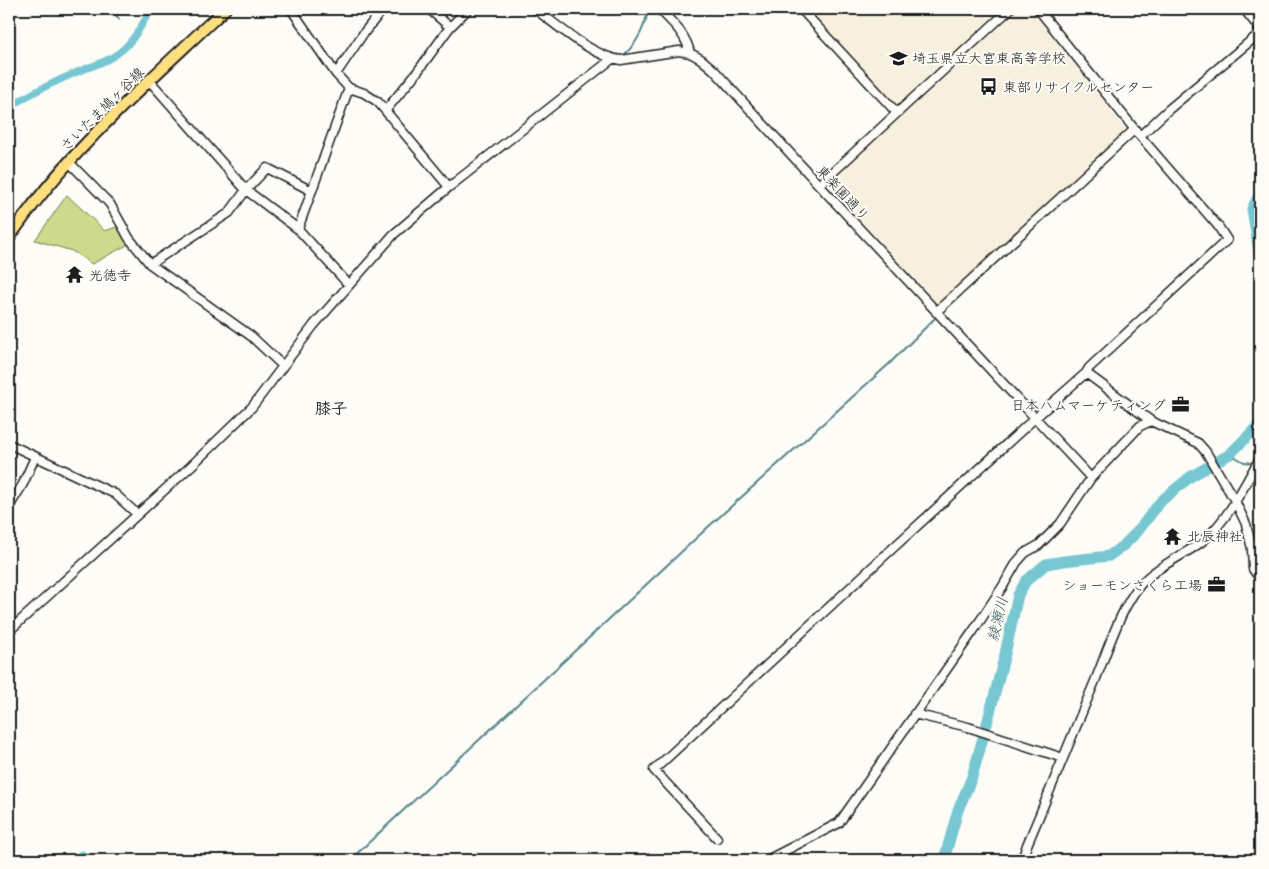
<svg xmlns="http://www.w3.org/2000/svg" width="1269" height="869" font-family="Delius,'Klee One',sans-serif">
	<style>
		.built { fill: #f8f0de }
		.green { fill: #cdd98c; stroke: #747a54 }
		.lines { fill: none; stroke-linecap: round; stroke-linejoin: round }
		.stream { stroke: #538389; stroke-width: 2 }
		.canal { stroke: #77c7d2; stroke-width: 7 }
		.river { stroke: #77c7d2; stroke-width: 11 }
		.minor-casing { stroke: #1c1c1c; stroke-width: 11 }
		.major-casing { stroke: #1c1c1c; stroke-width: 14 }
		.minor { stroke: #fdfcf7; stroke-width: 8 }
		.major { stroke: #fedf80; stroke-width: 10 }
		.labels { text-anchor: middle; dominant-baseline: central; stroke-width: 4; stroke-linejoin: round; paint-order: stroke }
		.poi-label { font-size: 14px; fill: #1c1c1c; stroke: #fdfcf7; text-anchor: start }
		.street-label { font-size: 14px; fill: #1c1c1c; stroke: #fdfcf7 }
		.water-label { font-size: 15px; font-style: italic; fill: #406065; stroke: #fdfcf7 }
		.quarter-label { font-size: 16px; font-weight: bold; fill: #1c1c1c; stroke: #fdfcf7 }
	</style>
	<rect width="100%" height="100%" fill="#fdfcf7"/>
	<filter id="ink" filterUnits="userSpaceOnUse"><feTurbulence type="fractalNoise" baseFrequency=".02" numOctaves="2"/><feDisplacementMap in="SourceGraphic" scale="10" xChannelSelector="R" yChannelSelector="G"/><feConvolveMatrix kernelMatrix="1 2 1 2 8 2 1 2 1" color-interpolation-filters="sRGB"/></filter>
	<g filter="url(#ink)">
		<path class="built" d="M 804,9 L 1000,9 L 895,108 Z
			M 1019,9 L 1030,9 L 1126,130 L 937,304 L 828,184 Z"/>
		<path class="green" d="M 67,195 L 105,231 L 119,226 L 129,244 L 92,264 L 72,251 L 35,240 Z"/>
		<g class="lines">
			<path class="stream" d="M 111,9 L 119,19
				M 625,54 C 639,41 644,27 649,9
				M 941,313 L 1050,213
				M 1230,454 L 1244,462 L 1253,463
				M 350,860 L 706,529 L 889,364 L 937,316"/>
			<path class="canal" d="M 9,108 C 30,93 53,83 77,72 C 92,66 110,61 122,50 C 134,40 143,23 151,9"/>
			<path class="river" d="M 1260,193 L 1252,209 L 1260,258
				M 77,860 L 82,856
				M 944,860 L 958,810 L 972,777 L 988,720 L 1005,654 L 1018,595 L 1026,581 L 1046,564 L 1064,561 L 1109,556 L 1125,544 L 1138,531 L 1161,501 L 1190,477 L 1230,454 L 1260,424"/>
			<defs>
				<path id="minor" d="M 291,9 L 336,74 L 349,88 L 364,93 L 378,102 L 449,187
					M 429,9 L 450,27
					M 535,9 C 557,25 593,57 621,60 L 679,51 L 690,53 L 701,59 L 714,70 L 819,185 L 1091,478
					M 659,9 C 672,22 686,34 690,53
					M 801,9 L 897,113
					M 1244,9 L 1260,29
					M 336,74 L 363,34 L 383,9
					M 149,80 L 246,190 L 298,229 L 349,285
					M 386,110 L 418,71 L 450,27 L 468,9
					M 1140,136 L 1168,110 L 1260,33
					M 69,162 L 110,204 L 129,238 L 150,264 L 251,336 L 283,366
					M 819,185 L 1010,9
					M 298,229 L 349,88
					M 150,264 L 229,213 L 246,190 L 267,168 L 312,191
					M 936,312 L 1135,129
					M 1086,373 L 1151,421
					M 9,444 L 115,494 L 137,514
					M 9,507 L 23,484 L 35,457
					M 9,631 L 191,466 L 252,407 L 314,325 L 394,234 L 449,187 L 612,59
					M 914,714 L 968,727 L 1063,758
					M 717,838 L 654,770 L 881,559 L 1035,418 L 1086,373 L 1089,368 L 1227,240 L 1218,226 L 1140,136 L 1038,9
					M 767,860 L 839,823 L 974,630 L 1003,586 L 1017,562 L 1025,553 L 1039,545 L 1060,524 L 1091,478 L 1140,426 L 1151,421 L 1198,443 L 1206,452 L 1235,501 L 1246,524 L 1252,549 L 1253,569 L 1260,579
					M 1022,860 L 1027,845 C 1050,791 1072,736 1095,681 C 1107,652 1120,609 1140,585 C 1157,565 1185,556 1205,539 C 1229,518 1244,486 1260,458"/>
				<path id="major" d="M 9,238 C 68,151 149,81 225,9"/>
			</defs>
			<use href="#minor" class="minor-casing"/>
			<use href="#major" class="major-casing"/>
			<use href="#minor" class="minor"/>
			<use href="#major" class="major"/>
		</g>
	</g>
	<defs>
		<symbol id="school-bare" viewBox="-9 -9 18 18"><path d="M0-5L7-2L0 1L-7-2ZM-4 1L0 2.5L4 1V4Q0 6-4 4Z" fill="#1c1c1c" stroke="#fdfcf7" stroke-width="2.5" paint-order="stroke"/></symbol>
		<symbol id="bus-bare" viewBox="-9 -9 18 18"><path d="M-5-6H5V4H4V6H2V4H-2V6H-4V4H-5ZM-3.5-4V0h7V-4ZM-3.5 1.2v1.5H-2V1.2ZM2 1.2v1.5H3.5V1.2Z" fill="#1c1c1c" stroke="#fdfcf7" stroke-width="2.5" paint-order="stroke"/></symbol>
		<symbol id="temple-bare" viewBox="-9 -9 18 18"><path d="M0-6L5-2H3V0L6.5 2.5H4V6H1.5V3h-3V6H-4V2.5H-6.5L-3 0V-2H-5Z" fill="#1c1c1c" stroke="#fdfcf7" stroke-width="2.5" paint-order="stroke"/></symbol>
		<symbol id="office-bare" viewBox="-9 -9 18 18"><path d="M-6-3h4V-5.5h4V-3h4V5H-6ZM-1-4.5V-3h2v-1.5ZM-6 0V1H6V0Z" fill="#1c1c1c" stroke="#fdfcf7" stroke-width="2.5" paint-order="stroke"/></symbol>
	</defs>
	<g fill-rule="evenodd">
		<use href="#school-bare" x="886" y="46" width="25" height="25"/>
		<use href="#bus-bare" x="976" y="74" width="25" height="25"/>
		<use href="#temple-bare" x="62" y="262" width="25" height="25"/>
		<use href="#office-bare" x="1168" y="392" width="25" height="25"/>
		<use href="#temple-bare" x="1160" y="524" width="25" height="25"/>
		<use href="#office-bare" x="1204" y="572" width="25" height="25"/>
	</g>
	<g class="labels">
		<g class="poi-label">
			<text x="912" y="58">埼玉県立大宮東高等学校</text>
			<text x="1003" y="87">東部リサイクルセンター</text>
			<text x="89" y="275">光徳寺</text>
			<text x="1166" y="405" text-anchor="end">日本ハムマーケティング</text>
			<text x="1187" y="536">北辰神社</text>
			<text x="1202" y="585" text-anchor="end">ショーモンさくら工場</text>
		</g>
		<g class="street-label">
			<text transform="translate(102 109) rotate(-45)">さいたま鳩ヶ谷線</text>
			<text transform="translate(843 193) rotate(47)">東楽園通り</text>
		</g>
		<g class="water-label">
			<text transform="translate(997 619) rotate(-76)">綾瀬川</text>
		</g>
		<g class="quarter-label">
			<text x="331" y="408">膝子</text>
		</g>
	</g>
	<rect width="1269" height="869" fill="none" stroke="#fdfcf7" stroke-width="30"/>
	<rect x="15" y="15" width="1239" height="839" fill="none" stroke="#1c1c1c" stroke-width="2" filter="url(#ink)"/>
</svg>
